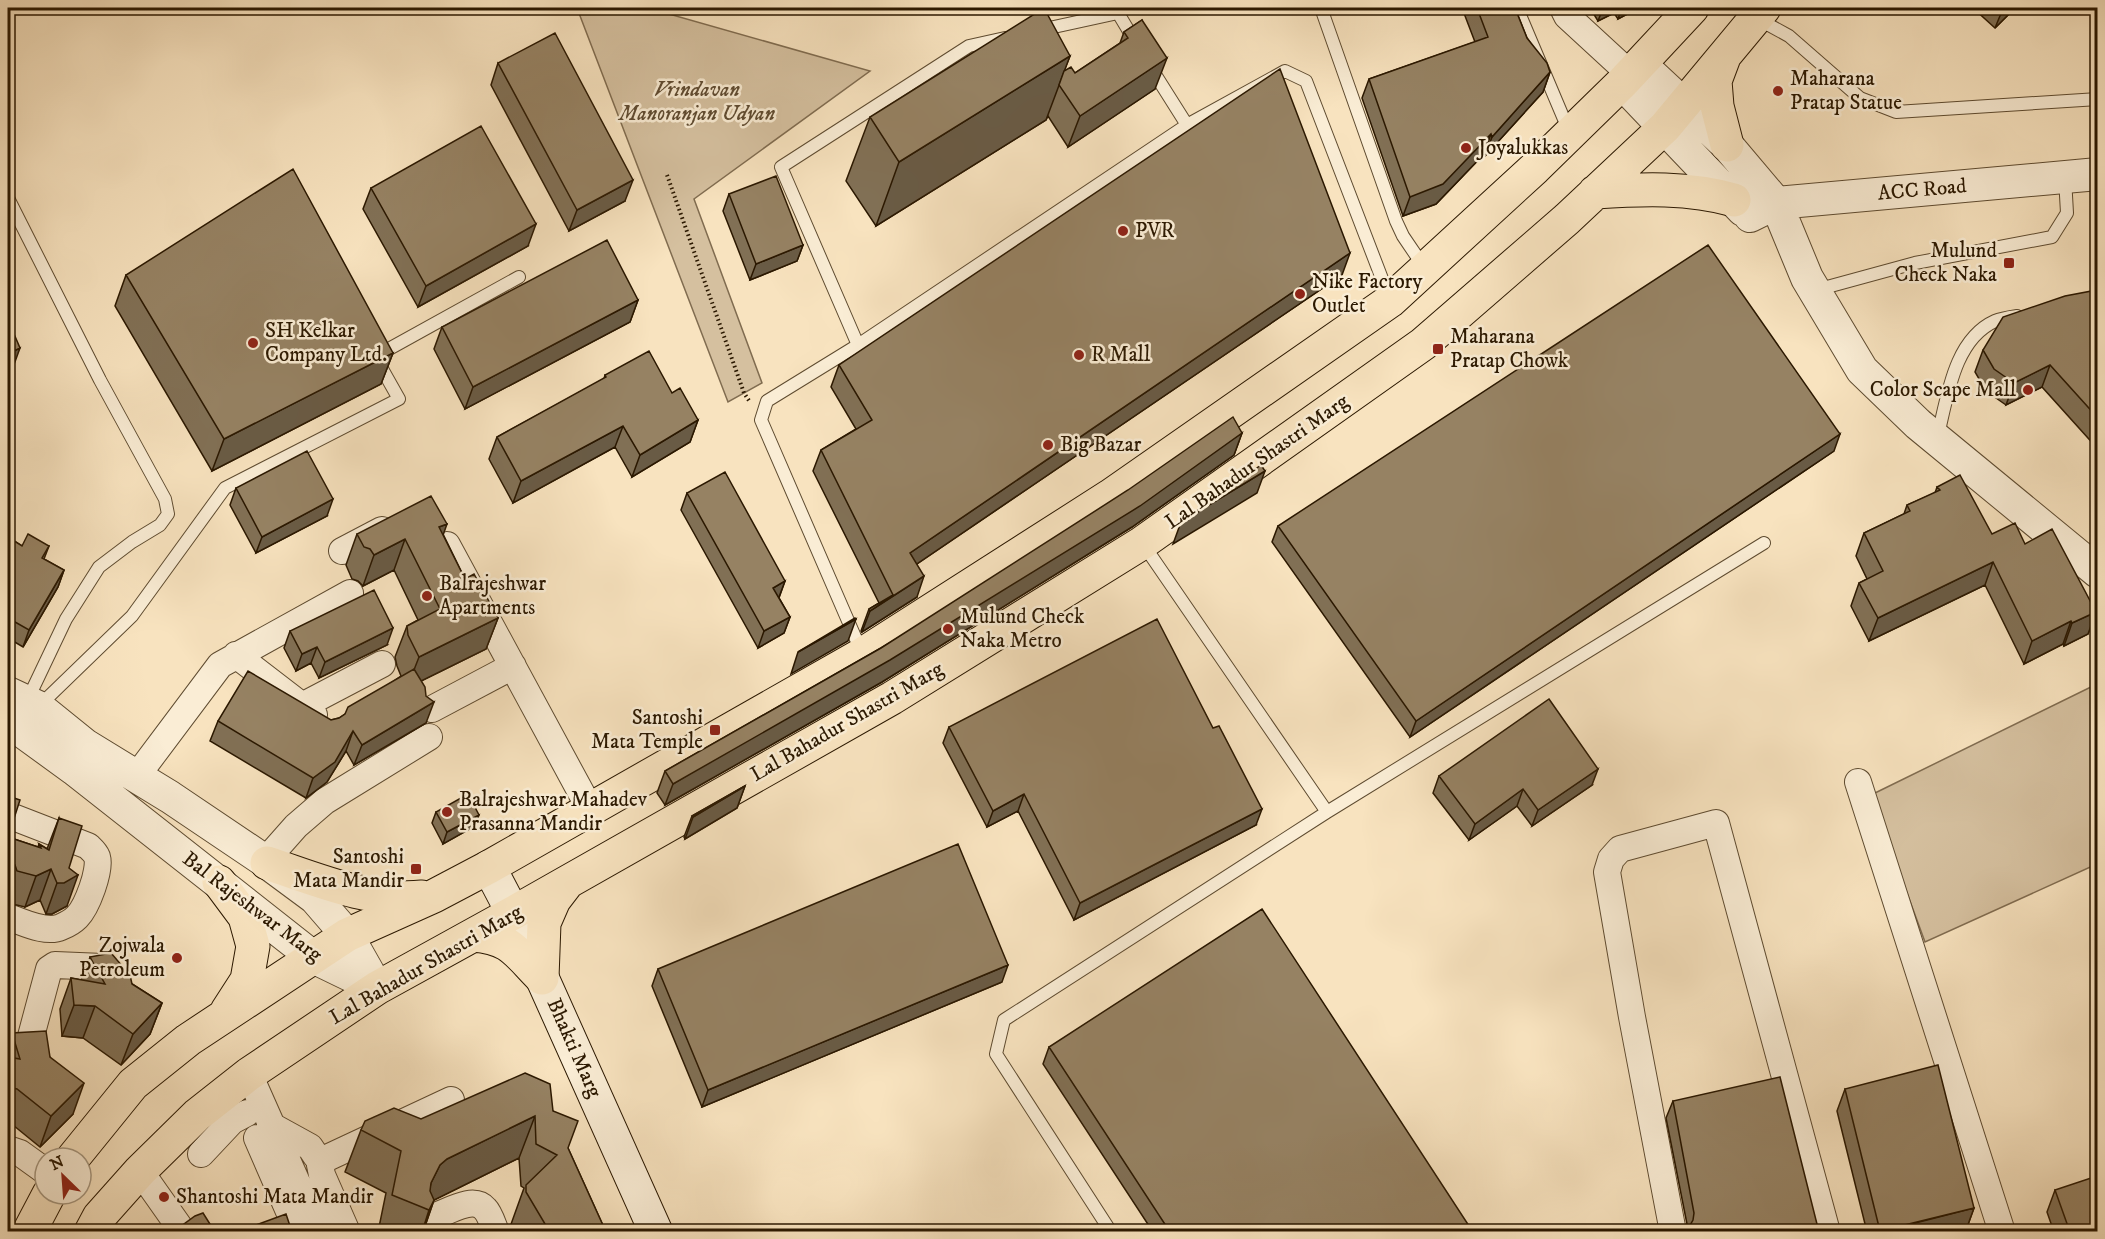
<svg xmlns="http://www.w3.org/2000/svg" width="2105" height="1239" font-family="'IM FELL DW Pica',serif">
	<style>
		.green { fill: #d5c09f; stroke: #806c50; stroke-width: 1.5 }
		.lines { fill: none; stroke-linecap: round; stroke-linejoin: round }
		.service-casing { stroke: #5e4b30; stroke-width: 14 }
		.minor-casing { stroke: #5e4b30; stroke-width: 28 }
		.tertiary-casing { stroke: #5e4b30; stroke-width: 34 }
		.secondary-casing { stroke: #2b1800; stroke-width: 35 }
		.primary-casing { stroke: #2b1800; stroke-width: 35 }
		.path { stroke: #2b1800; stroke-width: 4; stroke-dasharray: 1.5 3; stroke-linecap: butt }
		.service { stroke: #faedd5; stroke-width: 12 }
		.minor { stroke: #faedd5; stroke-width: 26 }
		.tertiary { stroke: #faedd5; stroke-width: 32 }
		.secondary { stroke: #faedd5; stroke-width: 33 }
		.primary { stroke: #f8e3bf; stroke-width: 33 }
		.wall { fill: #817055; stroke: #2b1800; stroke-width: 1.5 }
		.shaded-wall { fill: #695b45; stroke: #2b1800; stroke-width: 1.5 }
		.building { fill: #968263; stroke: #2b1800; stroke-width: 1.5 }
		.poi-dot { fill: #8f2418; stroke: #faedd5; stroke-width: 2 }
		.labels { text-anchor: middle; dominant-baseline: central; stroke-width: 5; stroke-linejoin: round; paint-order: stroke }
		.poi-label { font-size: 21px; fill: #2b1800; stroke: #faedd5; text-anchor: start }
		.park-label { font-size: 21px; font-style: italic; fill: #5e4a30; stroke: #faedd5 }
		.street-label { font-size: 21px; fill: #2b1800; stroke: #faedd5 }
	</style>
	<rect width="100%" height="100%" fill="#f8e3bf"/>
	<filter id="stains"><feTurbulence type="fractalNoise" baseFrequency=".00333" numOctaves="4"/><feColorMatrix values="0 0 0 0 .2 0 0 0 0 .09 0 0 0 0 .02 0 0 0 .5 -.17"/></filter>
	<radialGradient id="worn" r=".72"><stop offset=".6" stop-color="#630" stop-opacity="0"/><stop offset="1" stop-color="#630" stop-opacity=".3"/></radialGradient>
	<path class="green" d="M 577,8 L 648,8 L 870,71 L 694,199 L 762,383 L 728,402 Z
		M 2097,684 L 2097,864 L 1925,942 L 1871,795 Z"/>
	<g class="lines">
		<defs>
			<path id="service" d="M 1321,8 L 1396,221 L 1403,236 L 1424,267
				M 1517,8 L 1569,131
				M 1758,19 L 1789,36 L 1860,98 L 1896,112 L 2098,99
				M 1040,30 L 1118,13 L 1136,43
				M 1151,68 L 1187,125
				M 8,198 L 100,380 L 165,499 L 168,514 L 160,525 L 132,542 L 99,567 L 66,619 L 27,701
				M 1816,290 L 1915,263 L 2052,237 L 2067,213 L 2065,178
				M 858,345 L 781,167 L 969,46 L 1005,38
				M 378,355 L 519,277
				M 1937,439 C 1947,400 1953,340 1995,321 C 2002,318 2010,317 2017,316
				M 1143,544 L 1327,812
				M 862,653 L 761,420 L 767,401 L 858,345 L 1187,125 L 1285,71 L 1306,81 L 1389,297
				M 38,707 L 132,616 L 225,488 L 399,399 L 377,360
				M 1111,1232 L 996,1054 L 1004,1020 L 1327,812 L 1764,543"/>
			<path id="minor" d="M 1563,8 L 1567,16 L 1630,74
				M 447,545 L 590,809
				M 342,551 L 382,530
				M 236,655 L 314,715
				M 302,706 L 382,664
				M 432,709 L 513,666
				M 136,777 L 220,665 L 350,593
				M 1858,782 L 2002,1232
				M 8,815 L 88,846 C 91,849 95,852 97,857 C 101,870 87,907 77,917 C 73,921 66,925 61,927 C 46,934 23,922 8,917
				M 265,861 L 296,826 L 325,801 L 429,737
				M 8,1050 L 24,1046 L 30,1040 L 49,969 L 55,965 L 103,967 L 116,980
				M 249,1074 L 319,1232
				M 270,1125 L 310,1147 L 316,1156
				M 257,1138 L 298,1232
				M 8,1149 L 20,1153 L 45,1171
				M 201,1154 L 232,1121 L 247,1113
				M 140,1171 L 183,1232
				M 347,1232 L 322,1175 L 320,1165 L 327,1158 L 451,1100
				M 429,1232 L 438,1215 C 451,1210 474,1196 485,1209 C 490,1214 493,1225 496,1232
				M 1673,1232 L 1632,1017 L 1607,872 L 1611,859 L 1620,849 L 1716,823 L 1827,1232"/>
			<path id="tertiary" d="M 1640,64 L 1727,145 L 1776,203 L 1807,278 L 1862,370 L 1918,424 L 2098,572
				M 1622,83 L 1743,210
				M 1750,216 L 1776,203 L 2098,174
				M 8,693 L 38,707 L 85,745 L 170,797 L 265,861 L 315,898 L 347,935 L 377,988
				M 8,723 L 19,729 L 74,769 L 313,957 L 377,988"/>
			<path id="secondary" d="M 489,867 L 513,913 L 656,1232"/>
			<path id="primary" d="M 1724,57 L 1715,81 L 1717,106 L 1727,145
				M 1595,192 C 1642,189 1689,187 1734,200
				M 267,863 C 318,880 368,902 422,897
				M 219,882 L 245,917 L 253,946 L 247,980 L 227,1011
				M 474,935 C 511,938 517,953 542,978
				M 542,978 L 544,923 L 554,900 L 567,883
				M 73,1158 L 133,1084 L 188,1040 L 347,935 L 434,896 L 489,867 L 863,654 L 1110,496 L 1390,301 L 1535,168 L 1622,83 L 1692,8
				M 29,1232 L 49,1194
				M 91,1232 L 99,1217 L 140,1171 L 197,1115 L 249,1074 L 377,988 L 513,913 L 892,698 L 1142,543 L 1423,344 L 1567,219 L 1665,127 L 1764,8"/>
		</defs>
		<use href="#service" class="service-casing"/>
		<use href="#minor" class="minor-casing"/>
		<use href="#tertiary" class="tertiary-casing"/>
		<use href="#secondary" class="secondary-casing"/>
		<use href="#primary" class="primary-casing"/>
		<path class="path" d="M 667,175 L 744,393 L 750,402"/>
		<use href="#service" class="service"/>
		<use href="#minor" class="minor"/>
		<use href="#tertiary" class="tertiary"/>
		<use href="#secondary" class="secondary"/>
		<use href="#primary" class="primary"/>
	</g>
	<path class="wall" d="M 1462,8 L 1515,8 L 1527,38 L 1550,72 L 1543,92 L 1485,156 L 1484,154 L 1436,204 L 1403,216 L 1362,98 L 1369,79 L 1475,42 Z
		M 1590,8 L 1636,8 L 1635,10 L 1618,19 L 1614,13 L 1598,21 Z
		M 1973,8 L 2015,8 L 1995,28 Z
		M 1142,20 L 1155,89 L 1068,147 L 1048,116 L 1046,120 L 876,226 L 846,181 L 870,117 L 1070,56 L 1064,71 L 1075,73 L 1120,43 L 1124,32 Z
		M 498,63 L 625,201 L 569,231 L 491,85 Z
		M 371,188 L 528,246 L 418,307 L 363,209 Z
		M 729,194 L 803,245 L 797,261 L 750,280 L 723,211 Z
		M 126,275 L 393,353 L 381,384 L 212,471 L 115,306 Z
		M 1342,275 L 917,564 L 917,597 L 862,632 L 861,631 L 869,609 L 879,603 L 813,471 L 821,450 L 856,429 L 831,387 L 839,365 Z
		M 2097,290 L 2097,448 L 2042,387 L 2006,405 L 1986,391 L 1975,372 L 1983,350 Z
		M 638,300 L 630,322 L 465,409 L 434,349 L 442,327 Z
		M 605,375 L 672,393 L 698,420 L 690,442 L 632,477 L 615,447 L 513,503 L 489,459 L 497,437 L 604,379 Z
		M 1242,433 L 1234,455 L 1132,527 L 882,682 L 665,805 L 657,793 L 665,771 L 881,648 Z
		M 1834,451 L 1410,737 L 1272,542 L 1278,526 Z
		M 1937,487 L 1992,534 L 2025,544 L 2096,612 L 2088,634 L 2064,646 L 2063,644 L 2024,664 L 1985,585 L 1869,641 L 1851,606 L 1859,583 L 1867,579 L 1856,556 L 1864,533 L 1904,514 L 1907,505 L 1935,493 Z
		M 236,488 L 327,516 L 256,553 L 230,505 Z
		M 687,493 L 785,581 L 779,598 L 790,617 L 784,633 L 758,648 L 681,510 Z
		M 357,534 L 443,534 L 465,579 L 498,618 L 486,649 L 421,681 L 426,723 L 354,765 L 346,751 L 327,782 L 306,798 L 210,741 L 218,721 L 331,720 L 339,718 L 401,676 L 397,666 L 395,657 L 407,626 L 418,620 L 394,570 L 363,586 L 358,581 L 352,579 L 346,565 Z
		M 8,537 L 22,546 L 49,546 L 44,559 L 64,570 L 58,587 L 23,647 L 8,638 Z
		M 290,631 L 387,645 L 319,678 L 311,663 L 296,671 L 284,648 Z
		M 949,727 L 1256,825 L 1074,920 L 1018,811 L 987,827 L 943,743 Z
		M 1439,776 L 1592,785 L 1532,826 L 1517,806 L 1469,840 L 1433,793 Z
		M 745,786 L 737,808 L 685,839 L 684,837 L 692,816 Z
		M 8,796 L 8,837 L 38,847 L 39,844 L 47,849 L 59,818 L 69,868 L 67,906 L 52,914 L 46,914 L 40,900 L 25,907 L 8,903 Z
		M 436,812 L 475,826 L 443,844 L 432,823 Z
		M 90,957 L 162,1003 L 150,1034 L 121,1065 L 83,1038 L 62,1036 L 60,1009 L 71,978 L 81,980 Z
		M 658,969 L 1002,982 L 702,1107 L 652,986 Z
		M 12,1033 L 50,1057 L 73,1114 L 40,1147 L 8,1121 L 8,1046 Z
		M 1049,1047 L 1473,1232 L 1153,1232 L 1043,1064 Z
		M 1845,1089 L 1974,1208 L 1966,1230 L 1958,1232 L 1867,1232 L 1837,1111 Z
		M 1673,1101 L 1819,1232 L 1687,1232 L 1688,1229 L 1666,1118 Z
		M 553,1111 L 568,1148 L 606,1232 L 511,1232 L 510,1227 L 524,1188 L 521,1186 L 519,1158 L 434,1200 L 423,1232 L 378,1232 L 386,1193 L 345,1172 L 361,1130 L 421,1119 Z
		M 2055,1190 L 2097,1232 L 2054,1232 L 2047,1212 Z
		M 256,1225 L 292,1232 L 254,1232 Z"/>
	<path class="shaded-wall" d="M 1603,8 L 1616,8 L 1614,13 L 1598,21 Z
		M 1622,8 L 1636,8 L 1635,10 L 1618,19 Z
		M 2005,8 L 2015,8 L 1995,28 L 2002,11 Z
		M 1070,56 L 1046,120 L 876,226 L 899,162 Z
		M 1167,58 L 1155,89 L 1068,147 L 1080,116 Z
		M 1550,72 L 1543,92 L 1485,156 L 1492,137 Z
		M 1491,134 L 1484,154 L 1436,204 L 1403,216 L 1410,197 Z
		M 633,180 L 625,201 L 569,231 L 577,210 Z
		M 536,224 L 528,246 L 418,307 L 426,286 Z
		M 803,245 L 797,261 L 750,280 L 756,264 Z
		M 1350,253 L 1342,275 L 902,574 L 910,553 Z
		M 638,300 L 630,322 L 465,409 L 473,387 Z
		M 20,348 L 12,370 L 8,372 L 8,354 Z
		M 393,353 L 381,384 L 212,471 L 224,439 Z
		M 2050,365 L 2042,387 L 2006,405 L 2014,383 Z
		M 698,420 L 690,442 L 632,477 L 640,455 Z
		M 623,426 L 615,447 L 513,503 L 521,481 Z
		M 1242,433 L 1234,455 L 1132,527 L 882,682 L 665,805 L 673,784 Z
		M 1840,434 L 1834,451 L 1410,737 L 1416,721 Z
		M 1265,471 L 1257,493 L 1173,544 L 1181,522 Z
		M 333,499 L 327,516 L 256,553 L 262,537 Z
		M 447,524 L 436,555 L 439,527 Z
		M 405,539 L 394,570 L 363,586 L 374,555 Z
		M 1993,562 L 1985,585 L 1869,641 L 1878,618 Z
		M 64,570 L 58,587 L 23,647 L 29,630 Z
		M 924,576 L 917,597 L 862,632 L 870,611 Z
		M 785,581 L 779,597 L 767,604 L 773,588 Z
		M 2096,612 L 2088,634 L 2064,646 L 2072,623 Z
		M 790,617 L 784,633 L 758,648 L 764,631 Z
		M 498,618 L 486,649 L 407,688 L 419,657 Z
		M 856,619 L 848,641 L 791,674 L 798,652 Z
		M 2071,621 L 2063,644 L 2024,664 L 2032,641 Z
		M 393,628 L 387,645 L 319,678 L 325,662 Z
		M 317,647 L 311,663 L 296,671 L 302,654 Z
		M 434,702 L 426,723 L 354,765 L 362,745 Z
		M 353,731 L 346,751 L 327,782 L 306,798 L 313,778 Z
		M 1598,769 L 1592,785 L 1532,826 L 1538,810 Z
		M 745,786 L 737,808 L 685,839 L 693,817 Z
		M 1523,789 L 1517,806 L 1469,840 L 1475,824 Z
		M 1024,794 L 1018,811 L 987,827 L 993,811 Z
		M 1262,809 L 1256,825 L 1074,920 L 1080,903 Z
		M 479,815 L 475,826 L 443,844 L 447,832 Z
		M 15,865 L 8,884 L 8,868 Z
		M 51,869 L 40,900 L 25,907 L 36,876 Z
		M 78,875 L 67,906 L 52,914 L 46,914 L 57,883 Z
		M 1008,965 L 1002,982 L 702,1107 L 708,1090 Z
		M 162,1003 L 150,1034 L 121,1065 L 133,1034 Z
		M 74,1005 L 95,1006 L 83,1038 L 62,1036 Z
		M 84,1083 L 73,1114 L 40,1147 L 51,1116 Z
		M 535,1116 L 519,1158 L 434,1200 L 423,1232 L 422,1232 L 429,1210 L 425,1208 L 431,1183 L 440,1165 L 447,1159 Z
		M 1974,1208 L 1966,1230 L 1958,1232 L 1880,1232 Z"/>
	<path class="building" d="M 1044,8 L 1070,56 L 899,162 L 870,117 Z
		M 1477,8 L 1515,8 L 1527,38 L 1547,63 L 1550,72 L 1492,137 L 1491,134 L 1443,184 L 1410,197 L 1369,79 L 1488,37 Z
		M 1997,8 L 2005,8 L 2002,11 Z
		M 1142,20 L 1167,58 L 1080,116 L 1059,85 L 1064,71 L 1071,67 L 1075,73 L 1128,38 L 1124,32 Z
		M 555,33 L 633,180 L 577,210 L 498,63 Z
		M 1280,69 L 1350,253 L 910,553 L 924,576 L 870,611 L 869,609 L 893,595 L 821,450 L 872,420 L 839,365 Z
		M 481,126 L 536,224 L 426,286 L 371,188 Z
		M 293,169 L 393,353 L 224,439 L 126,275 Z
		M 776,176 L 803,245 L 756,264 L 729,194 Z
		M 607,240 L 638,300 L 473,387 L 442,327 Z
		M 1708,245 L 1840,434 L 1416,721 L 1278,526 Z
		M 2097,290 L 2097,417 L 2050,365 L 2014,383 L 1994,369 L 1983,350 L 2003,317 L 2065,296 Z
		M 8,320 L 20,348 L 8,354 Z
		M 649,351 L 672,393 L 680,388 L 698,420 L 640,455 L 623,426 L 521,481 L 497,437 L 606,377 L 605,375 Z
		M 1233,417 L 1242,433 L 1140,506 L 890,660 L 673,784 L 665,771 L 881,648 L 1128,490 Z
		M 307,451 L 333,499 L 262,537 L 236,488 Z
		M 1261,465 L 1265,471 L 1181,522 Z
		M 725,472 L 785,581 L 773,588 L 790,617 L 764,631 L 687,493 Z
		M 1960,475 L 1992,534 L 2015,523 L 2025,544 L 2052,529 L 2096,612 L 2072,623 L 2071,621 L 2032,641 L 1993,562 L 1878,618 L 1859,583 L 1883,571 L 1864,533 L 1910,511 L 1907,505 L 1940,490 L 1937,487 Z
		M 431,496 L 447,524 L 439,527 L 465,579 L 474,574 L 498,618 L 419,657 L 408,635 L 407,626 L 440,609 L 405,539 L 374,555 L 370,549 L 364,547 L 357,534 Z
		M 28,534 L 49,546 L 42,558 L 64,570 L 29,630 L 8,618 L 8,537 L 22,546 Z
		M 374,590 L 393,628 L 325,662 L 317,647 L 302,654 L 290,631 Z
		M 855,618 L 856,619 L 798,652 Z
		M 1157,619 L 1213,728 L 1219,726 L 1262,809 L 1080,903 L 1024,794 L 993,811 L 949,727 Z
		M 414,669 L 425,687 L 426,696 L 434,702 L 362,745 L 353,731 L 335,762 L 313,778 L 218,721 L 248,671 L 331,720 L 339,718 L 345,714 L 348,707 Z
		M 1549,699 L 1598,769 L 1538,810 L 1523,789 L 1475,824 L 1439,776 Z
		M 745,786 L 693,817 L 692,816 Z
		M 468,794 L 479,815 L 447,832 L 436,812 Z
		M 8,796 L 20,800 L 8,837 L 41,848 L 39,844 L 49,850 L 59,818 L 82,826 L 69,868 L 78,875 L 64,883 L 57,883 L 51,869 L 36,876 L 17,871 L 15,865 L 8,868 Z
		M 958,844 L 1008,965 L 708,1090 L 658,969 Z
		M 1262,909 L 1473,1232 L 1170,1232 L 1049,1047 Z
		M 111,953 L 130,975 L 132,984 L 162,1003 L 133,1034 L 95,1006 L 74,1005 L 71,978 L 105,984 L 90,957 Z
		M 46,1031 L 50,1057 L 84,1083 L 51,1116 L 17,1089 L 8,1087 L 8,1057 L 20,1059 L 12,1033 Z
		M 1938,1065 L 1974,1208 L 1880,1231 L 1845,1089 Z
		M 525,1073 L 550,1084 L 553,1111 L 578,1121 L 568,1148 L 606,1232 L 556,1232 L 545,1224 L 526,1192 L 526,1185 L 557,1155 L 536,1144 L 535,1116 L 447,1159 L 440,1165 L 431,1183 L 430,1191 L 434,1200 L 429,1210 L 392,1195 L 401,1151 L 361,1130 L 365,1121 L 394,1108 L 421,1119 Z
		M 1780,1077 L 1819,1232 L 1690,1232 L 1689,1227 L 1693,1220 L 1694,1213 L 1673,1101 Z
		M 2097,1176 L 2097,1232 L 2070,1232 L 2055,1190 Z
		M 203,1213 L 215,1232 L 173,1232 L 195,1216 Z
		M 286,1214 L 292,1232 L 258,1232 L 256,1225 Z"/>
	<g class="poi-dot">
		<circle cx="1778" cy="91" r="6"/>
		<circle cx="1466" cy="148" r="6"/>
		<circle cx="1123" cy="231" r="6"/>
		<rect x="2003" y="257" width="12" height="12" rx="3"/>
		<circle cx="1300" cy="294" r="6"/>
		<circle cx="253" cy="343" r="6"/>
		<rect x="1432" y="343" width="12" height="12" rx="3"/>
		<circle cx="1079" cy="355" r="6"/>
		<circle cx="2028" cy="390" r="6"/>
		<circle cx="1048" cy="445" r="6"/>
		<circle cx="427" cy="596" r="6"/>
		<circle cx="948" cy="629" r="6"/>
		<rect x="709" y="724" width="12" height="12" rx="3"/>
		<circle cx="447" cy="812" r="6"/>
		<rect x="410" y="863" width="12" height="12" rx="3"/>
		<circle cx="177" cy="958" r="6"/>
		<circle cx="164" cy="1197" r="6"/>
	</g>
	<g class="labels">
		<g class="poi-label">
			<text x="1790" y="79">Maharana<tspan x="1790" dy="24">Pratap Statue</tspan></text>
			<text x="1478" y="148">Joyalukkas</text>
			<text x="1135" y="231">PVR</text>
			<text x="1997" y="251" text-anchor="end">Mulund<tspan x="1997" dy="24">Check Naka</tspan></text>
			<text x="1312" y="282">Nike Factory<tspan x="1312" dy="24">Outlet</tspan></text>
			<text x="265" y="331">SH Kelkar<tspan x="265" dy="24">Company Ltd.</tspan></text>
			<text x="1450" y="337">Maharana<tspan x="1450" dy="24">Pratap Chowk</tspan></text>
			<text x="1091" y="355">R Mall</text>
			<text x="2016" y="390" text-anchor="end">Color Scape Mall</text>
			<text x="1060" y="445">Big Bazar</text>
			<text x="439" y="584">Balrajeshwar<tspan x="439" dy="24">Apartments</tspan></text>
			<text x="960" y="617">Mulund Check<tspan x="960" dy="24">Naka Metro</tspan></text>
			<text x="703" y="718" text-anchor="end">Santoshi<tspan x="703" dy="24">Mata Temple</tspan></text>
			<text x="459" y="800">Balrajeshwar Mahadev<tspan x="459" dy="24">Prasanna Mandir</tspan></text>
			<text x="404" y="857" text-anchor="end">Santoshi<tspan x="404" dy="24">Mata Mandir</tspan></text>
			<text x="165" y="946" text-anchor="end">Zojwala<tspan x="165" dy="24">Petroleum</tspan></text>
			<text x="176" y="1197">Shantoshi Mata Mandir</text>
		</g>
		<g class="park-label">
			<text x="697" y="90">Vrindavan<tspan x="697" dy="24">Manoranjan Udyan</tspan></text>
		</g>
		<g class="street-label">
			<text transform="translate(1922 190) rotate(-5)">ACC Road</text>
			<text transform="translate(1257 462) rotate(-35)">Lal Bahadur Shastri Marg</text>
			<text transform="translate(847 722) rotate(-30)">Lal Bahadur Shastri Marg</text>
			<text transform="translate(252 907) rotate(37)">Bal Rajeshwar Marg</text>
			<text transform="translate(426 965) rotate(-30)">Lal Bahadur Shastri Marg</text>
			<text transform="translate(574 1048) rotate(66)">Bhakti Marg</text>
		</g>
	</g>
	<rect width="2105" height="1239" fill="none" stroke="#f8e3bf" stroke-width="30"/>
	<rect x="9" y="9" width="2087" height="1221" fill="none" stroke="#2b1800" stroke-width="3"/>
	<rect x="15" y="15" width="2075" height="1209" fill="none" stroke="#2b1800" stroke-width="1.5"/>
	<g transform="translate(63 1176) rotate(335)"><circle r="28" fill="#faedd5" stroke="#a79880" stroke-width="1.5"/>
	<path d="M0-4.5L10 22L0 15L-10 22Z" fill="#8f2418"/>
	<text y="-9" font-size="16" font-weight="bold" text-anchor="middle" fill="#2b1800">N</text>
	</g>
	<rect width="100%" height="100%" filter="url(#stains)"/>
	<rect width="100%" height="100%" fill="url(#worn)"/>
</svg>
